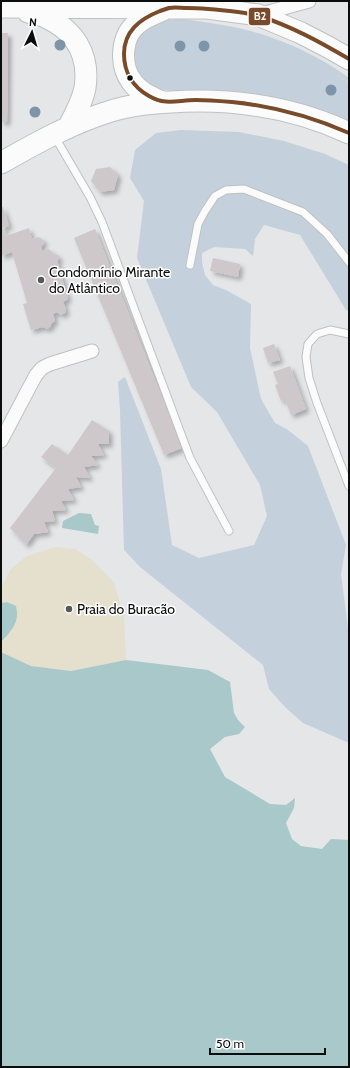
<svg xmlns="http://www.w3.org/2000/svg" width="350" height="1068" font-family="Cabin,sans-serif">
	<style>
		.green { fill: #c4d1dd }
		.sand { fill: #e5e0cd }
		.water { fill: #a9c8ca }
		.building { fill: #cec8ca; filter: url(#shadow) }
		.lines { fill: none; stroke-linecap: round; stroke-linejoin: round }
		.lane-casing { stroke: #bfc1c1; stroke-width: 9 }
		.street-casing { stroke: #bfc1c1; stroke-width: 15 }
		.primary-casing { stroke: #bfc1c1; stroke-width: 23 }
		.path { stroke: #d1d2d2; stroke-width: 2.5; stroke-dasharray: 3 2; stroke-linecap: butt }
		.lane { stroke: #fbfbfb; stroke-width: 7 }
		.street { stroke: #fbfbfb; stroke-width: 13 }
		.primary { stroke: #fbfbfb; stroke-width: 21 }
		.bus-1-casing { stroke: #fff; stroke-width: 7 }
		.bus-1 { stroke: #7a4b2a; stroke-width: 4 }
		.tree { fill: #7e95a9 }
		.bus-dot { fill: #0b0c0c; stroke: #fff; stroke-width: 1.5 }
		.poi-dot { fill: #575859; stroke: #fff; stroke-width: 1.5 }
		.labels { text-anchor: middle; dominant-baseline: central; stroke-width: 3; stroke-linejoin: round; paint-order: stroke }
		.poi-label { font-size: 14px; fill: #0b0c0c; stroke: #fff; text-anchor: start }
		.line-badge { stroke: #fff; stroke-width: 1.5 }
		.badge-label { font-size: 11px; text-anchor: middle; font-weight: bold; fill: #fff }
	</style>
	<defs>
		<filter id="shadow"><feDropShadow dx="3.5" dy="3.5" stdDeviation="2" flood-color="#0004"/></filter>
	</defs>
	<rect width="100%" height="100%" fill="#e4e6e7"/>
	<path class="green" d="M 183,19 C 204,22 226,25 247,30 C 282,39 320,56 349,78 L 349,122 C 316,108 283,97 247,93 C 235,92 223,91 211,91 C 194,90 162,94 148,85 C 130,74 127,44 143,31 C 156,20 167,20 183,19 Z
		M 181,130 L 239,132 L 284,141 L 325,154 L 349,165 L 349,311 L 346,310 L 300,235 L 264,225 L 255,239 L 253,256 L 245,249 L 214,247 L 202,253 L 202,262 L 205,275 L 213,285 L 226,290 L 251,304 L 250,348 L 261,399 L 275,423 L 288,430 L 308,446 L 346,545 L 341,574 L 349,636 L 349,743 L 303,723 L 285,707 L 269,689 L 263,665 L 140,567 L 124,550 L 120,410 L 118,382 L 125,377 L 161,469 L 172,545 L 199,558 L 254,545 L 267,516 L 260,485 L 217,412 L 191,387 L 137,258 L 144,201 L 130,178 L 135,150 L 156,133 Z"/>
	<path class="sand" d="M 56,547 L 75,549 L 92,560 L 114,583 L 124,617 L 126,660 L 71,671 L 31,666 L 1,652 L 1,642 L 6,637 L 7,602 L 1,603 L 1,589 L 10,570 L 27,556 Z"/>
	<path class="water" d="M 79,513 L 91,514 L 95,525 L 99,526 L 98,534 L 62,528 L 63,521 Z
		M 7,602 L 16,606 C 20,622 12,630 1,642 L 1,603 Z
		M 1,652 L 31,666 L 71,671 L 126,660 L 208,670 L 230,682 L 234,713 L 238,720 L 245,727 L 239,734 L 225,737 L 210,749 L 225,777 L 270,804 L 286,805 L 295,798 L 294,808 L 286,823 L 292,839 L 301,846 L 322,849 L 331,839 L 349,840 L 349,1067 L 1,1067 Z"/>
	<path class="building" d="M 1,33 L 8,33 L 7,122 L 1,122 Z
		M 110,167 L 118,175 L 114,190 L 100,192 L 91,181 L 96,169 Z
		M 3,207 L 9,226 L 3,228 L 6,236 L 29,228 L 32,239 L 38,237 L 41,238 L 44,241 L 43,245 L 41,246 L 42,251 L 49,249 L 54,254 L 58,255 L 59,256 L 59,260 L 57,260 L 68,299 L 63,302 L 66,310 L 65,313 L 61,315 L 57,312 L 53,314 L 55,321 L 52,323 L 50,327 L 47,329 L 43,327 L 31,330 L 23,304 L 27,303 L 12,252 L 1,256 L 1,208 Z
		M 95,229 L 182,448 L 164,455 L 74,238 Z
		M 213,258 L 240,264 L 238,277 L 210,271 Z
		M 274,344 L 280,360 L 268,363 L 263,348 Z
		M 290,366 L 306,409 L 291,415 L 285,400 L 281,401 L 275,385 L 278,384 L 273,372 Z
		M 92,420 L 109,431 L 109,444 L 98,444 L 104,455 L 91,456 L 98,465 L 84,467 L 90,478 L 76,477 L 81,487 L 68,489 L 74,500 L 61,501 L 66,510 L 52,511 L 55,521 L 44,522 L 48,532 L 34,534 L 26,545 L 10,528 L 56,468 L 41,457 L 52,444 L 68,455 Z"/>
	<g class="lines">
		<defs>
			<path id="lane" d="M 55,137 L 90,197 L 102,222 L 190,458 L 229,531
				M 190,265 L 198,224 L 205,211 L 215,196 L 226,190 L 244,189 L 303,212 L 327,234 L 349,262
				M 349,334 L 330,330 L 317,334 L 308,344 L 306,357 L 309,378 L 317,403 L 349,486"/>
			<path id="street" d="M 258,15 L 309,1
				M 1,441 L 29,388 L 36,375 L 42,368 L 50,364 L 92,351"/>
			<path id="primary" d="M 1,7 L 207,8 L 258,15 L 301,33 L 328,47 L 349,59
				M 28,12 C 33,13 38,14 43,16 C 74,29 90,54 85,88 C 82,102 75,115 68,128
				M 162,102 C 151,97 139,92 132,82 C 119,65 121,35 138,23 C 145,17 154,14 163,10
				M 1,163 C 36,143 72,123 111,111 C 130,105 151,103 171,102 C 233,98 293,107 349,133"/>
		</defs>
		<use href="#lane" class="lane-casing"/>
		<use href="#street" class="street-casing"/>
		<use href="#primary" class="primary-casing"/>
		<path class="path" d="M 338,75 L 349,83"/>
		<use href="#lane" class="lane"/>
		<use href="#street" class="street"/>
		<use href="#primary" class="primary"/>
		<defs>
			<path id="bus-1" d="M 349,59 C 320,42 291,26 259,16 C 252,14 245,13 238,12 C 221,10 204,8 187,8 C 181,8 175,7 169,8 C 166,9 163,10 160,11 C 140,19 124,31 124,54 C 124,72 133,87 149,96 C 166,106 178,100 196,100 C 208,100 220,101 232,102 C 273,106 312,117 349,133"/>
		</defs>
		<use href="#bus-1" class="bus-1-casing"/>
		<use href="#bus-1" class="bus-1"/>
	</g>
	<g class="tree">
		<circle cx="60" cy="45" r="5.5"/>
		<circle cx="180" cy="46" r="5.5"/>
		<circle cx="204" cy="46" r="5.5"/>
		<circle cx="331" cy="90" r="5.5"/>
		<circle cx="35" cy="112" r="5.5"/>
	</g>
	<circle class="bus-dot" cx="130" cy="78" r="3.5"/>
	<g class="poi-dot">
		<circle cx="41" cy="280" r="4"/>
		<circle cx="69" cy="609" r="4"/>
	</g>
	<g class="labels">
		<g class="poi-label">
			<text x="49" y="272">Condomínio Mirante<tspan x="49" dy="16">do Atlântico</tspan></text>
			<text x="77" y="609">Praia do Buracão</text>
		</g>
	</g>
	<rect class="line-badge" x="248" y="7" width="23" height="19" rx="4" fill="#7a4b2a"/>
	<g class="badge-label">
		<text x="260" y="20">B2</text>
	</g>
	<rect width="350" height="1068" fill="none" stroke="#0b0c0c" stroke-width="4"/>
	<g transform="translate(32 32) rotate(5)" stroke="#ffffff" stroke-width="3" paint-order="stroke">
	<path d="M0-3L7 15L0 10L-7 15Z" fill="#0b0c0c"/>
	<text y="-6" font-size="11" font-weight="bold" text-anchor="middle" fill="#0b0c0c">N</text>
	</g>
	<path d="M210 1048v6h115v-6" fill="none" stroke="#0b0c0c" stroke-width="2"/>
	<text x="216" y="1048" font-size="12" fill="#0b0c0c" stroke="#ffffff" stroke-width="3" paint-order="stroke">50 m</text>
</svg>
